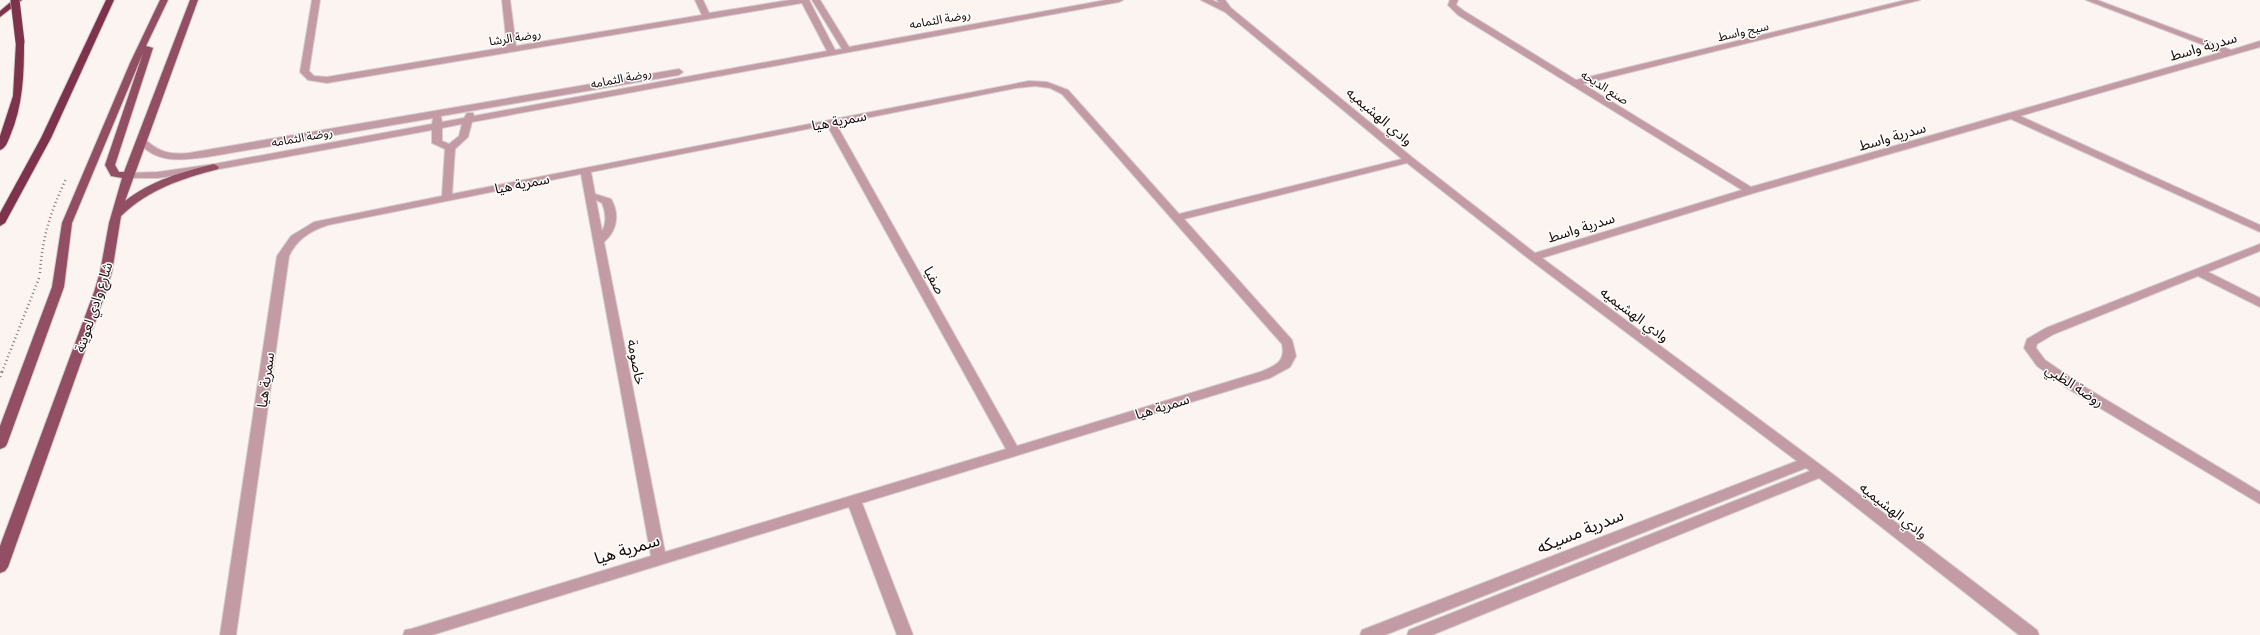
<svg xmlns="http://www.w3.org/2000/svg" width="2260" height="635" font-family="'Titillium Web','Noto Sans Arabic',sans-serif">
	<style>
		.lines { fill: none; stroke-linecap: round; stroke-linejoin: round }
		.minor-casing { stroke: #d6cecb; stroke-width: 2 }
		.major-casing { stroke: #d6cecb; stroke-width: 2 }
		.highway-casing { stroke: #d6cecb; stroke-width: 2 }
		.path-far1 { stroke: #847b78; stroke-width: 2.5; stroke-dasharray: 1 3; stroke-linecap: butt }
		.path { stroke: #847b78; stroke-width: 3; stroke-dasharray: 1 3.5; stroke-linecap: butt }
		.minor { fill: #c29ba5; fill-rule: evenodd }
		.major { fill: #924f63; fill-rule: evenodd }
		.highway { fill: #7e334c; fill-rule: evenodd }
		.highway-bridge-casing { stroke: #d6cecb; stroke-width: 10; stroke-linecap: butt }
		.highway-bridge { stroke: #7e334c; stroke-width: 9 }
		.labels { text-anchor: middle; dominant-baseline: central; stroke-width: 3; stroke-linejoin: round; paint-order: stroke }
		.far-street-label { font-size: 12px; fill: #140906; stroke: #fff }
		.street-label { font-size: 14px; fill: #140906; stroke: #fff }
		.near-street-label { font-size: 17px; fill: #140906; stroke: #fff }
	</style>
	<rect width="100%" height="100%" fill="#fbf4f1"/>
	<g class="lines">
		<defs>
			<path id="minor" d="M 312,0 L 320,0 L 309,71 L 314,76 L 327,77 L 507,47 L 502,0 L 510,0 L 516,46 L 702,15 L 695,0 L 703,0 L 709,13 L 790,0 L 809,0 L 835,50 L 842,49 L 812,0 L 820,0 L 849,47 L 1106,0 L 1123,0 L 1119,2 L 472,122 L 468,137 L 455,149 L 452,194 L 1029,81 L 1047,82 L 1068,90 L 1179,214 L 1402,159 L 1225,12 L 1201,0 L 1212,0 L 1219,3 L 1217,0 L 1225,0 L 1231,8 L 1413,158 L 1535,253 L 1742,190 L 1458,15 L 1448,5 L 1450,0 L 1458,0 L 1456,5 L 1464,11 L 1576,80 L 1906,0 L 1920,0 L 1583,84 L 1751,187 L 2222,52 L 2086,0 L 2097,0 L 2231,50 L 2260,41 L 2260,47 L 2020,116 L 2260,225 L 2260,232 L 2011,119 L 1754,193 L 1542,258 L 1826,469 L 2037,630 L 2039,635 L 2019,635 L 1819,478 L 1432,635 L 1407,635 L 1409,630 L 1810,471 L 1806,468 L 1385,635 L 1360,635 L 1362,630 L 1797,461 L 1529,259 L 1407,163 L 1184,219 L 1292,340 L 1296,356 L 1290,367 L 1270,378 L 862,503 L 913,635 L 897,635 L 849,507 L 432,635 L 403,635 L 405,630 L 411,629 L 651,556 L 581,174 L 328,225 C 310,231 297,239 289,256 L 236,635 L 220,635 L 277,256 L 291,236 L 314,222 L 442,196 L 445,149 L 432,143 L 432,130 L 214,170 L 158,178 L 123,178 L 122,176 L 127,173 L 158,172 L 214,164 L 432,124 L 433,118 L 207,157 C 181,160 158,164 139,143 L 139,139 L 145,139 C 158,152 170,155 189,153 L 679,69 L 683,72 L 679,75 L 441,116 L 442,122 L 464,118 L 467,113 L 473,113 L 474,116 L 827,51 L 802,3 L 327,83 L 308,80 L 300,72 ZM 1035,86 L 1050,88 L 1062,94 L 1282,344 C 1286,362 1275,366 1260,372 L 1017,446 L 836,124 L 1016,88 ZM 462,124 L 459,136 L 449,144 L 442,141 L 442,128 ZM 827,125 L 1006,449 L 665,552 L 604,242 C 617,231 620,214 611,199 L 595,194 L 591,172 ZM 596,200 L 602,203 C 606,213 607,222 602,231 Z
				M 2260,244 L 2260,251 L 2208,272 L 2260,298 L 2260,307 L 2198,276 L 2054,334 L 2037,344 L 2036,348 L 2045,360 L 2080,384 L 2260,492 L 2260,504 L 2070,390 L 2037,366 L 2024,348 L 2027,339 L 2046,328 Z"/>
			<path id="major" d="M 160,0 L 168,0 L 146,46 L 153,48 L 115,165 L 119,172 L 124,172 L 190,0 L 198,0 L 125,201 C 152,180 182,172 214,164 L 219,167 L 218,169 C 181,179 149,189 121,216 L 112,272 L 106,292 L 8,567 L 5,571 L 0,573 L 0,546 L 94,292 L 100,272 L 109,223 L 122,178 L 111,176 L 105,165 L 143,53 L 72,223 L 64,287 L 7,444 L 5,447 L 0,449 L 0,426 L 52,287 L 62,223 L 130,63 Z"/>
			<path id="highway" d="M 13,0 L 22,0 L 0,17 L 0,11 Z
				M 106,0 L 114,0 L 51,138 L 5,223 L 0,226 L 0,213 L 41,138 Z
				M 20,39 L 24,42 C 24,74 23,106 10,136 C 8,141 6,148 0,150 L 0,136 L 13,96 L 16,42 Z"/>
		</defs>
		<use href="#minor" class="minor-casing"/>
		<use href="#major" class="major-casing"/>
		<use href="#highway" class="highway-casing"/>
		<path class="path-far1" d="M 40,273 C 42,238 51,210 66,179
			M 2,372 L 39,278"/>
		<path class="path" d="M 0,377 L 2,371"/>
		<use href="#minor" class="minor"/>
		<use href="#major" class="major"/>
		<use href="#highway" class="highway"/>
		<defs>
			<path id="highway-bridge" d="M 15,0 L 20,42"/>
		</defs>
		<use href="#highway-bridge" class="highway-bridge-casing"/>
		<use href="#highway-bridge" class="highway-bridge"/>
	</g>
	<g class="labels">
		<g class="far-street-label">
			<text transform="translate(940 19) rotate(-10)">روضة الثمامه</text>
			<text transform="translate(1743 31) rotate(-13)">سيج واسط</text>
			<text transform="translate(515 37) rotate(-9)">روضة الرشا</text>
			<text transform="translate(621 78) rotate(-11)">روضة الثمامه</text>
			<text transform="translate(1605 87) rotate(32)">صنع الديحه</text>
			<text transform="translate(302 137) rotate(-10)">روضة الثمامه</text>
		</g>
		<g class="street-label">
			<text transform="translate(2203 46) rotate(-16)">سدرية واسط</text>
			<text transform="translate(1380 116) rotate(40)">وادي الهشيميه</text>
			<text transform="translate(839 120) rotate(-11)">سمرية هيا</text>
			<text transform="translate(1892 136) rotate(-16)">سدرية واسط</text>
			<text transform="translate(522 183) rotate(-11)">سمرية هيا</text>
			<text transform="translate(1581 227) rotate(-17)">سدرية واسط</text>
			<text transform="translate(935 280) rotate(61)">صفيا</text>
			<text transform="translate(93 307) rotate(-72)">شارع وادي لعوينة</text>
			<text transform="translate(1635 314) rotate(37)">وادي الهشيميه</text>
			<text transform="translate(637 362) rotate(79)">خاصومة</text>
			<text transform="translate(265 380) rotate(-82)">سمرية هيا</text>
			<text transform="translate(2075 385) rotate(33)">روضة الظبي</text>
			<text transform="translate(1162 406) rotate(-17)">سمرية هيا</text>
			<text transform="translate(1894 510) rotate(38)">وادي الهشيميه</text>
		</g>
		<g class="near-street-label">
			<text transform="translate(1580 531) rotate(-22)">سدرية مسيكه</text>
			<text transform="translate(627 549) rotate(-17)">سمرية هيا</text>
		</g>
	</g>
</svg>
